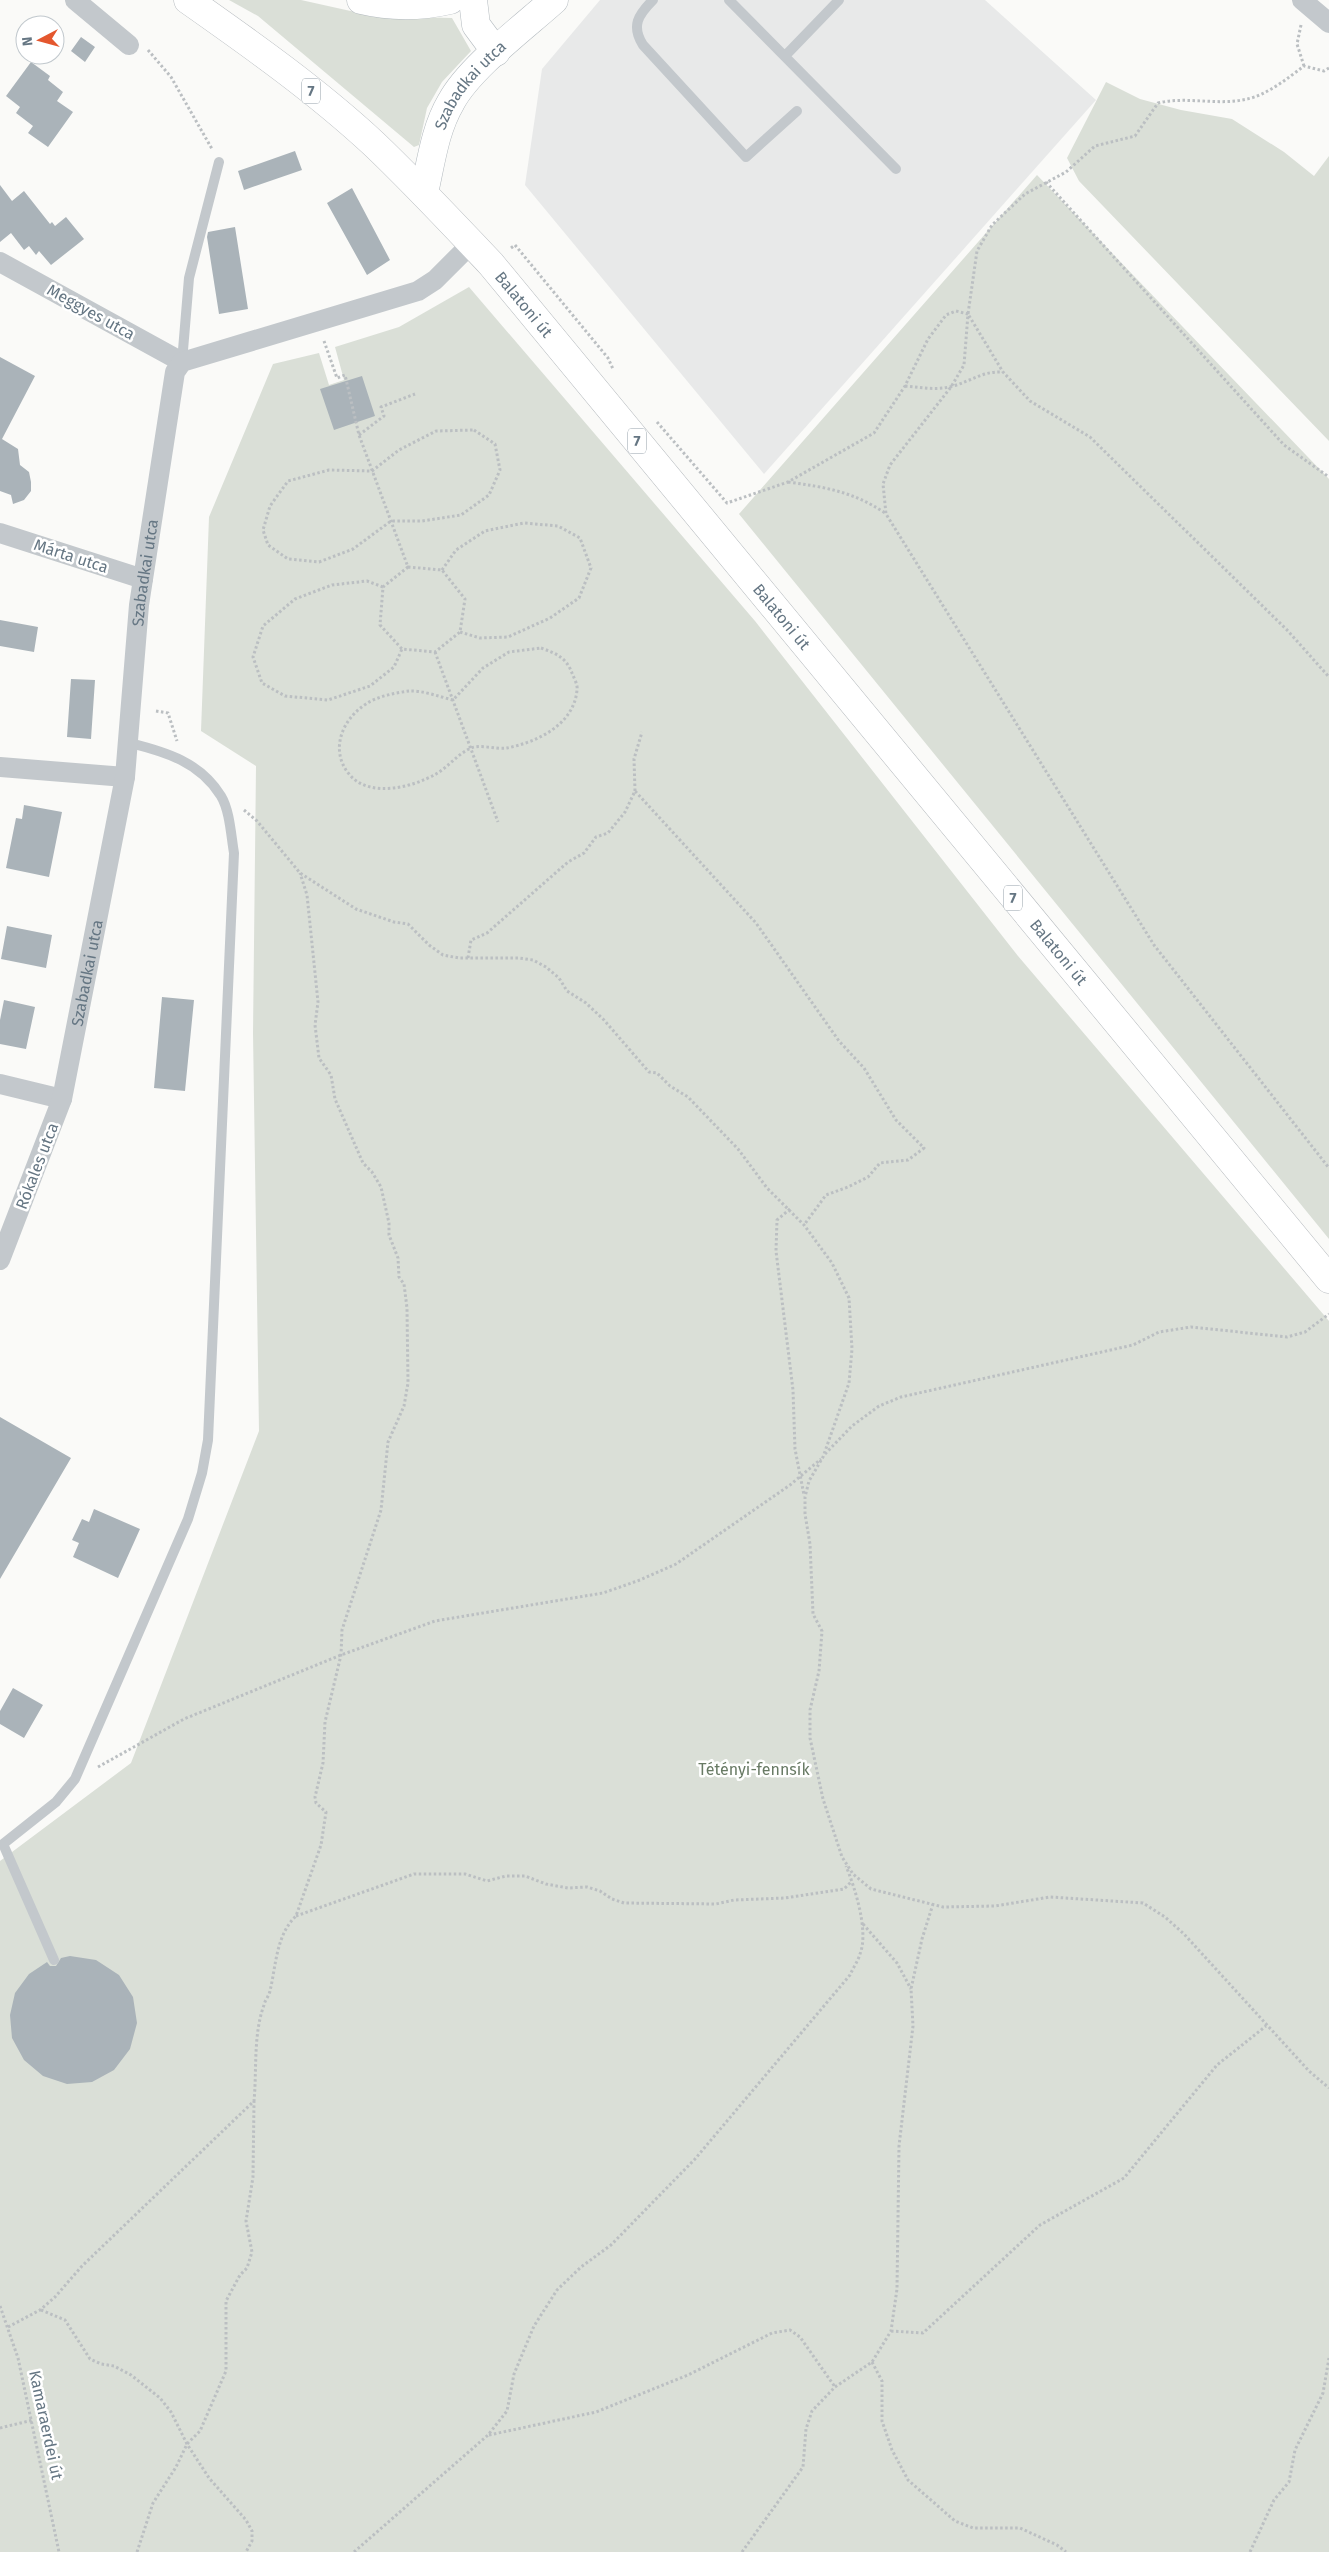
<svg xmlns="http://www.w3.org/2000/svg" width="1329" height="2552" font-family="'Fira Sans',sans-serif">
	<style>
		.built { fill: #e8e9e9 }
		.green { fill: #dadfd7 }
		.building { fill: #aab3b9 }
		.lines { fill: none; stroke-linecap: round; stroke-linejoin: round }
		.secondary-casing { stroke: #b3babf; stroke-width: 29 }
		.primary-casing { stroke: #b5babe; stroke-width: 29 }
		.path { stroke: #bbbfc2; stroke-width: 3; stroke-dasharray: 2.5 2.5; stroke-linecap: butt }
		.lane { stroke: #c3c8cc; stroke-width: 10 }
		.street { stroke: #c3c8cc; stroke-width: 20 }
		.secondary { stroke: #fff; stroke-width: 28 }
		.primary { stroke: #fff; stroke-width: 28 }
		.labels { text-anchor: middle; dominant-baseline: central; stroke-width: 5; stroke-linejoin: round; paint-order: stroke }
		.shield { fill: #fff; stroke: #939fa8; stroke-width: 1 }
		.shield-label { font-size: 15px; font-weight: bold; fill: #657683 }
		.street-label { font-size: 16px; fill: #657683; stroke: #fff }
		.park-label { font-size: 16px; fill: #687a64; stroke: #fff }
	</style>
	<rect width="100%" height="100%" fill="#fafaf8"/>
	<path class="built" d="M 600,0 L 985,0 L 1096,100 L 764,474 L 525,185 L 542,69 Z"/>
	<path class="green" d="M 229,0 L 301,0 L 373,16 L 452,18 L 471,51 L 442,82 L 427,108 L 419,145 L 414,147 L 258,16 Z
		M 1106,82 L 1140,99 L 1181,110 L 1232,119 L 1284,152 L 1314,176 L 1329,156 L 1329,441 L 1079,181 L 1067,158 Z
		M 1037,175 L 1329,479 L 1329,1239 L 739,514 Z
		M 469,287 L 755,621 L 1018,956 L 1329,1321 L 1329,2552 L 0,2552 L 0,1861 L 131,1763 L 259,1431 L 253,1033 L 256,766 L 201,731 L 209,517 L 273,364 L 319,353 L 329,385 L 344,380 L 335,347 L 399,327 Z"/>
	<path class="building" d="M 81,37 L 95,47 L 85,62 L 71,51 Z
		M 31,62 L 50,76 L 48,80 L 63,92 L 57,101 L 73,112 L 48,147 L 28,133 L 33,126 L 16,113 L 20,107 L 6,96 Z
		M 295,151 L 302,170 L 244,190 L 238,171 Z
		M 0,185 L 12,201 L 24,191 L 50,224 L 52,222 L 55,226 L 66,217 L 84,239 L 51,265 L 39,251 L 36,255 L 29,246 L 24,250 L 11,233 L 0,242 Z
		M 352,188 L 390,260 L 367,275 L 327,203 Z
		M 235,227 L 248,309 L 219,314 L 207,237 L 208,232 Z
		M 0,357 L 35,376 L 2,439 L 18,449 L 20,465 L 29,472 L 31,482 L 31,491 L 24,500 L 13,504 L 11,495 L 0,491 Z
		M 362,376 L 375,416 L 334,430 L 320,389 Z
		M 0,620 L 38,627 L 34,652 L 0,646 Z
		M 71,679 L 95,680 L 91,739 L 67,737 Z
		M 24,805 L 62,812 L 49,877 L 6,868 L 16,818 L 22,819 Z
		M 7,926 L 52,935 L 46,968 L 1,959 Z
		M 162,997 L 194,1000 L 185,1091 L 154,1088 Z
		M 4,1000 L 35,1007 L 26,1049 L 0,1044 L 0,1020 Z
		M 0,1417 L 71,1458 L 0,1579 Z
		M 94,1509 L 140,1529 L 118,1578 L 73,1557 L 79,1543 L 72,1540 L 82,1519 L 89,1522 Z
		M 13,1688 L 43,1705 L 24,1738 L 0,1724 L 0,1711 Z
		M 70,1956 L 96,1960 L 119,1975 L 133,1997 L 137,2023 L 130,2049 L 114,2070 L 92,2082 L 67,2084 L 43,2076 L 24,2060 L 12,2038 L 10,2015 L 15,1993 L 29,1974 L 47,1962 L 50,1966 L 56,1966 L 61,1958 Z"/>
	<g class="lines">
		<defs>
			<g id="secondary">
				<path d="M 361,0 C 390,7 420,7 450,0"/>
				<path d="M 473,0 L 476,25 L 496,52"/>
				<path id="s2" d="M 424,193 C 431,162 435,129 451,102 C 469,68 524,27 554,0"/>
			</g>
			<g id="primary">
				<path id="s3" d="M 188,0 C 252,45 317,91 374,144 C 415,183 453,224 491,264 L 1329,1279"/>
			</g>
		</defs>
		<use href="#secondary" class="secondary-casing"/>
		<use href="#primary" class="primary-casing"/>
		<path class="path" d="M 1301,25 L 1297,44 L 1304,66
			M 148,50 L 171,77 L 212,149
			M 1329,68 L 1324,71 L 1304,66 C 1288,78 1267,95 1247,99 C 1218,106 1187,96 1158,103 L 1135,136 L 1095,146 L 1066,172 L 1025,194 L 992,225 L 977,251 L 968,314 L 1003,372 L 1030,401 L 1090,437 L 1288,631 L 1329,677
			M 1046,182 L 1284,445 L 1329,477
			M 511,248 L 515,245 L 608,358 L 613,369
			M 324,341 L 337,378 L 345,375 L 359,435 L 408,567
			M 905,386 C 921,387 936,391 953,386 C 971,381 983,371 1002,372
			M 657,422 L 727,503 L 788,482 L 874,433 L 905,386 L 928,339 L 946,315 L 956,311 L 968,314 L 964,365 L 951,387 L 890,465 L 883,484 L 886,514 L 1154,945 L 1329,1168
			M 474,430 L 495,444 L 500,470 L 489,495 L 461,515 L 422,521 L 391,521 L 353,549 L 319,562 L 288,559 L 268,545 L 263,530 L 270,506 L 288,481 L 329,470 L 372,471 L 399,450 L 436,431 Z
			M 359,435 L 384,416 L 381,407 L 415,394
			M 788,482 C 825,487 854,492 885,513
			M 408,567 L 442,570 L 465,599 L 460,632 L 435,652 L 402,649 L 380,625 L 383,587 Z
			M 442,570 L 456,550 L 485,531 L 524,523 L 558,526 L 580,538 L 591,568 L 579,598 L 550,618 L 508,637 L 480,638 L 460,632
			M 383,587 L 367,581 L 332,585 L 295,599 L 263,626 L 253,657 L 262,683 L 285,696 L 328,700 L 370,686 L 394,667 L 402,649
			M 541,648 C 555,653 566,657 572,673 C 574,678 578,685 577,690 C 574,725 537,742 507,748 C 496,750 479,743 469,749 C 457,755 448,767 436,774 C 413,787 369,799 349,774 C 330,751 341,720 366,704 C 378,696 395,693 409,691 C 422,690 440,697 453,700 L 483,668 L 509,652 Z
			M 435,652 L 498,822
			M 156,711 L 168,713 L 177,741
			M 635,791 L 634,759 L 642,732
			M 244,810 L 257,821 L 300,873 L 356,909 L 394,922 L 408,924 L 429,945 L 443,955 L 459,958 L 519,958 L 533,960 L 546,967 L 559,978 L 567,991 L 586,1003 L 604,1020 L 649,1072 L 657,1073 L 670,1086 L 688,1097 L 738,1149 L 767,1188 L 804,1225 L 832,1263 L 849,1298 L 852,1349 L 849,1383 L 823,1457 L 809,1481 L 805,1497 L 805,1514 L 810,1544 L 813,1614 L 822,1631 L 819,1671 L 810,1710 L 810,1738 L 823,1799 L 842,1857 L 853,1874 L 871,1889 L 943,1907 L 995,1906 L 1050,1897 L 1143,1903 L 1165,1917 L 1184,1934 L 1309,2071 L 1329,2088
			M 468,958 L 471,940 L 487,933 L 568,862 L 584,853 L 596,837 L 608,833 L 625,812 L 635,791 L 756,923 L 839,1041 L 864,1068 L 896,1120 L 924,1148 L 908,1160 L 880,1163 L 868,1177 L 848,1187 L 826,1195 L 804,1225
			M 790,1209 L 777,1220 L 776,1251 L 793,1390 L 795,1449 L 804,1495
			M 825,1454 L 852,1426 L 879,1406 L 901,1397 L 1133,1345 L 1159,1332 L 1191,1327 L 1287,1337 L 1305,1332 L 1329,1314
			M 98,1767 L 184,1719 L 341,1655 L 435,1621 L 603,1593 L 640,1580 L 676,1564 L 790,1485 L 821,1459
			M 296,1916 L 414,1874 L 465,1874 L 487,1881 L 506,1876 L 525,1876 L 546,1884 L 568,1888 L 587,1887 L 600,1891 L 612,1899 L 624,1903 L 716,1904 L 734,1900 L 785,1898 L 844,1889 L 852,1881
			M 863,1924 L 897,1963 L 911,1989
			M 0,2306 L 18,2358 L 59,2552
			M 41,2310 L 65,2320 L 90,2359 L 101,2364 L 114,2366 L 131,2375 L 160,2398 L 171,2412 L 187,2444 L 209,2478 L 246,2520 L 252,2531 L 252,2541 L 246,2552
			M 8,2327 L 40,2310 L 55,2297 L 82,2266 L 254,2101 C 257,2070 253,2035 264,2005 C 265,2000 269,1996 270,1991 C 276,1966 276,1935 296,1916 L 321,1845 L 326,1812 L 316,1803 L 315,1797 L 323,1763 L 325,1722 L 341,1655 L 342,1630 L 381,1510 L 388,1442 L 404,1406 L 408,1383 L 407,1308 L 404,1284 L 399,1277 L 398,1258 L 389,1235 L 389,1223 L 381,1187 L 372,1172 L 363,1163 L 335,1099 L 331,1075 L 319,1058 L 315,1025 L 318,1002 L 307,895 L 300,873
			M 891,2331 L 923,2333 L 1040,2225 L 1124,2178 L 1217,2065 L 1266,2026
			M 872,2362 L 882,2381 L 882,2421 L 892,2450 L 908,2480 L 955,2521 L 973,2528 L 1020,2528 L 1057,2545 L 1066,2552
			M 0,2428 L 33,2420
			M 489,2435 L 596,2412 L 688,2375 L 772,2333 L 790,2330 L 800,2337 L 835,2387
			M 137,2552 L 153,2503 L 176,2467 L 187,2444 L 200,2431 L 226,2371 L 226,2301 L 240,2275 L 247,2268 L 252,2252 L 246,2221 L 253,2177 L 254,2101
			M 354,2552 L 488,2435 L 507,2411 L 514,2374 L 534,2326 L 557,2290 L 581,2267 L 611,2245 L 695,2159 L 850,1975 C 853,1968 858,1961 860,1954 C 869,1931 855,1888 846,1866
			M 742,2552 L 803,2467 L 806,2429 L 812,2411 L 835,2387 L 872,2362 L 891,2331 L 897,2289 L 899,2146 L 913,2026 L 911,1989 L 922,1939 L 933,1904
			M 1250,2552 L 1274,2500 L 1289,2482 L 1295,2450 L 1323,2393 L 1329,2358"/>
		<path class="lane" d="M 653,0 C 638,15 631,26 643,45 L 746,157 L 797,111
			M 729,0 L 896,169
			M 785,56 L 839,0
			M 182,362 L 189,278 L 219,162
			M 54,1960 L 3,1844 L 56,1802 L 75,1779 L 188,1519 L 202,1473 L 208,1440 L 234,853 C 231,836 230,811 221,796 C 200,762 166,752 130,743"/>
		<g class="street">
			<path d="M 75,0 L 129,45"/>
			<path d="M 1302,0 L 1329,23"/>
			<path d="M 0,262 L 182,362"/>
			<path d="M 0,533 L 143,579"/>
			<path d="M 0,767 L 125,777"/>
			<path d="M 0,1084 L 62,1099"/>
			<path id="s1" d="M 0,1260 L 62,1099 L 125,777 L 139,605 L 175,372 L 182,362 L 418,291 L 435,280 L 471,244"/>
		</g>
		<use href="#secondary" class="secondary"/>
		<use href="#primary" class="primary"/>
	</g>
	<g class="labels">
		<g class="shield">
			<rect x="302" y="78.5" width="18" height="25" rx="4"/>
			<rect x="628" y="428.5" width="18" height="25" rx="4"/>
			<rect x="1004" y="885.5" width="18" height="25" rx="4"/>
		</g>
		<g class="shield-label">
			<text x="311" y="91">7</text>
			<text x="637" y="441">7</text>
			<text x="1013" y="898">7</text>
		</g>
		<g class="street-label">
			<text stroke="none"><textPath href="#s2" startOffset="120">Szabadkai utca</textPath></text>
			<text stroke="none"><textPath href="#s3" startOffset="455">Balatoni út</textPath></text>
			<text transform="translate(91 312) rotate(29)">Meggyes utca</text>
			<text transform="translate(71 556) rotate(18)">Márta utca</text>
			<text stroke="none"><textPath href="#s1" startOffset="706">Szabadkai utca</textPath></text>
			<text stroke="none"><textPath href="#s3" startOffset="860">Balatoni út</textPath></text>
			<text stroke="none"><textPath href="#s3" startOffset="1295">Balatoni út</textPath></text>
			<text stroke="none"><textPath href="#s1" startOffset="301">Szabadkai utca</textPath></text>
			<text transform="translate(37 1166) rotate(-69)">Rókales utca</text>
			<text transform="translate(46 2425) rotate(78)">Kamaraerdei út</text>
		</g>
		<g class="park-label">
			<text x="754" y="1769">Tétényi-fennsík</text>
		</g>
	</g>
	<g transform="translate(40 40) rotate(264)"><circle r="24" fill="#ffffff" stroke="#c1c8cd"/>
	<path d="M0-4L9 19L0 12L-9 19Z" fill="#e4572e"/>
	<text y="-8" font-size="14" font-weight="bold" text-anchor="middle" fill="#657683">N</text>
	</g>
</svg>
